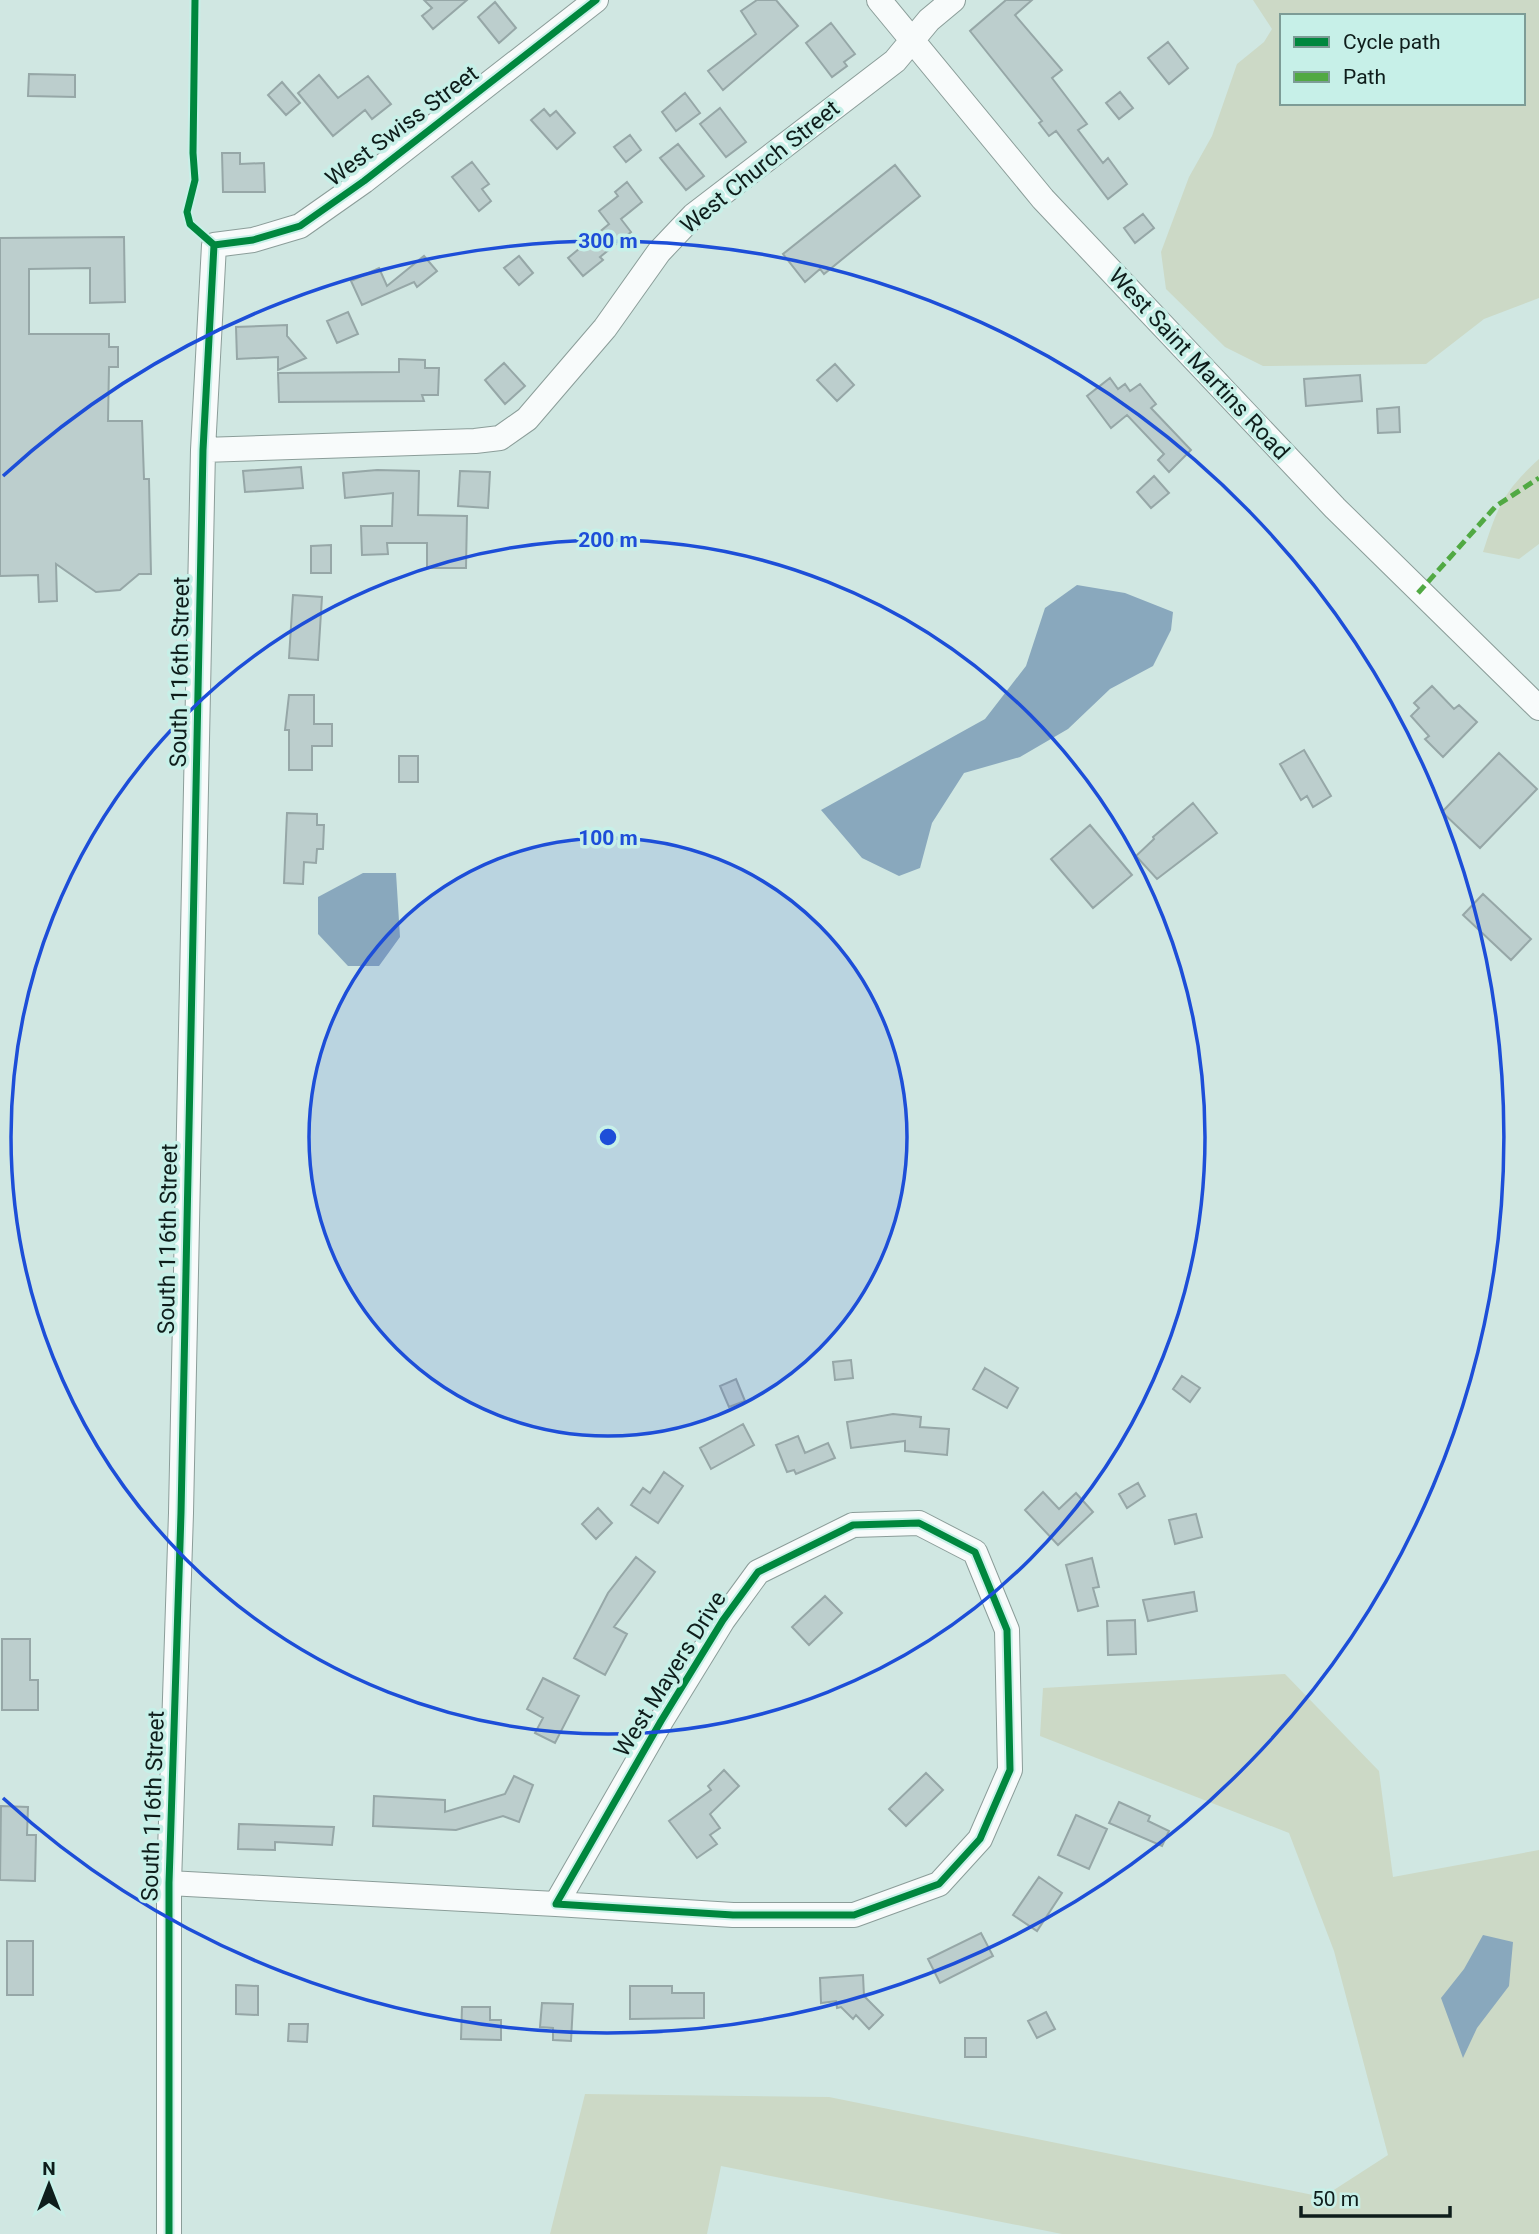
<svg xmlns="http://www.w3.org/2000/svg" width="1539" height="2234" font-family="Roboto,sans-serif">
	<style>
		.green { fill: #ccd9c6; fill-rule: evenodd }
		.water { fill: #89a8bd }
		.building { fill: #bccecd; stroke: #96a7a7; stroke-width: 2 }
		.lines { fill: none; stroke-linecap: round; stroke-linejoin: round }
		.minor-casing { stroke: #8b9d99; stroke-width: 26 }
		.minor { stroke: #f8fbfb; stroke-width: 24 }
		.quiet { stroke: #51a943; stroke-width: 5; stroke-dasharray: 10 5; stroke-linecap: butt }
		.cycleway-casing { stroke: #c7f0e8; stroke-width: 11 }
		.cycleway { stroke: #00873e; stroke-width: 7 }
		.ring { fill: none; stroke: #1d4ed8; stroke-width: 3.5 }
		.labels { text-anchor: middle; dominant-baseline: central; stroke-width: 7; stroke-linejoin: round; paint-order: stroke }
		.street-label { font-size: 23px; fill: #0e1d1b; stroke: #c7f0e8 }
		.centre { fill: #1d4ed8; stroke: #c7f0e8; stroke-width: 3.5 }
		.ring-label { font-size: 21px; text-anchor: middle; font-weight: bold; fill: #1d4ed8; stroke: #c7f0e8; stroke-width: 7; stroke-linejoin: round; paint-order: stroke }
	</style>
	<rect width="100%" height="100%" fill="#d0e7e2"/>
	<path class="green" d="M 1253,0 L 1539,0 L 1539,298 L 1484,319 L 1426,364 L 1263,366 L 1225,347 L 1166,289 L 1161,252 L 1189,177 L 1212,136 L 1237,64 L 1264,42 L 1272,29 ZM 1282,16 L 1523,16 L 1523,103 L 1282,103 Z
		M 1539,459 L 1539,544 L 1519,559 L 1483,552 C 1498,506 1503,492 1539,459 Z
		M 1285,1674 L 1379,1771 L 1393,1877 L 1539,1850 L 1539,2234 L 1062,2234 L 721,2166 L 707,2234 L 550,2234 L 585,2094 L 829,2097 L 1323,2197 L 1388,2155 L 1334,1951 L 1289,1833 L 1040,1736 L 1043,1688 Z"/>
	<path class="water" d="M 1077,585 L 1125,593 L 1173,612 L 1171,630 L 1153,666 L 1110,689 L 1068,729 L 1020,757 L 964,773 L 932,823 L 920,868 L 899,876 L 862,858 L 821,810 L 985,719 L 1026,666 L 1045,608 Z
		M 363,873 L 396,873 L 400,937 L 379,966 L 348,966 L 318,934 L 318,897 Z
		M 1483,1935 L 1513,1942 L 1509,1986 L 1477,2028 L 1463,2058 L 1441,1998 L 1464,1969 Z"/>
	<path class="building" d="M 424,0 L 467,0 L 433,29 L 422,16 L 432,8 Z
		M 757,0 L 776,0 L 798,26 L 723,90 L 708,71 L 756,34 L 741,11 Z
		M 1006,0 L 1032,0 L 1015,15 L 1062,70 L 1052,78 L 1087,124 L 1078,130 L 1103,163 L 1108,158 L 1127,184 L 1108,199 L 1056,131 L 1049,136 L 1039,123 L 1042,121 L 970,31 Z
		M 495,2 L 516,28 L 499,43 L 478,17 Z
		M 831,23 L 855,54 L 844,62 L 847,66 L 832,77 L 806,43 Z
		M 1168,42 L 1188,68 L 1169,84 L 1148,58 Z
		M 29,74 L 75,75 L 75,97 L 28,96 Z
		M 319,75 L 338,98 L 368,76 L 391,104 L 372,119 L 365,110 L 333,136 L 298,93 Z
		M 282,82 L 300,103 L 286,115 L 268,95 Z
		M 1120,92 L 1133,108 L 1119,119 L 1106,103 Z
		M 685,93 L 700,113 L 676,131 L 662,112 Z
		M 720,108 L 746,142 L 726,157 L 700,124 Z
		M 544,109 L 550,116 L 556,111 L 575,133 L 557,149 L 531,120 Z
		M 630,135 L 641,150 L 626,162 L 614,147 Z
		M 678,144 L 704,176 L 686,190 L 660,158 Z
		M 222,153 L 240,153 L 240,164 L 264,163 L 265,192 L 223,192 Z
		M 472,162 L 489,184 L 482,189 L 491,201 L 479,211 L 452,177 Z
		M 895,165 L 920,196 L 824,274 L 820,269 L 805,282 L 783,254 Z
		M 627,182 L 642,202 L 621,219 L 631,232 L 600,257 L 603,260 L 583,276 L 568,258 L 609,224 L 599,211 L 618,196 L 615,192 Z
		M 1143,214 L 1154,228 L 1135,243 L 1124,228 Z
		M 124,237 L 125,302 L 90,303 L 90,268 L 29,269 L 29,334 L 109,334 L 109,347 L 118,347 L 118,367 L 109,367 L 108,421 L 142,421 L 144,479 L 149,479 L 151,574 L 139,574 L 120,590 L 96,592 L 56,564 L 57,601 L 39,602 L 38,575 L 0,576 L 0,238 Z
		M 424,256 L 437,271 L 417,287 L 414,282 L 362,305 L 351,281 L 379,268 L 387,286 Z
		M 519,256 L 533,273 L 519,285 L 504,268 Z
		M 348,312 L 358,334 L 337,343 L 327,321 Z
		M 287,325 L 287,336 L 306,358 L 278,370 L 278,357 L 237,359 L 236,327 Z
		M 399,359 L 425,360 L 425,368 L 439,368 L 438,395 L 422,395 L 424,401 L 279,402 L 278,373 L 399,372 Z
		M 504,363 L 525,386 L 505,404 L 485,380 Z
		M 835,364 L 854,385 L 837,401 L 817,380 Z
		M 1360,375 L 1362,401 L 1306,406 L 1304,379 Z
		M 1110,378 L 1118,389 L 1125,384 L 1130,391 L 1140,384 L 1156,404 L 1151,408 L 1191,450 L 1169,472 L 1158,460 L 1164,454 L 1127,415 L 1111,428 L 1087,396 Z
		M 1399,407 L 1400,432 L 1378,433 L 1377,409 Z
		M 301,467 L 303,488 L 245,492 L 243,471 Z
		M 377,470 L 419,471 L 418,515 L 467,516 L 466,568 L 427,568 L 427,543 L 387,543 L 388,554 L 362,555 L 361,526 L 392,526 L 393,493 L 345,498 L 343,473 Z
		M 460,471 L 490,472 L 488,508 L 458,506 Z
		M 1154,476 L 1169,493 L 1151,508 L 1137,492 Z
		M 331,545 L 331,573 L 311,573 L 311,546 Z
		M 293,595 L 322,597 L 318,660 L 289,658 Z
		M 1432,686 L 1454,709 L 1459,705 L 1477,722 L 1443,757 L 1425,739 L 1429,736 L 1411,716 L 1419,708 L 1414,703 Z
		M 289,695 L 314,695 L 314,724 L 332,724 L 332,746 L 312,746 L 312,770 L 289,770 L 289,730 L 285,730 Z
		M 1304,750 L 1331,796 L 1313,807 L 1307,796 L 1301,800 L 1280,764 Z
		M 1499,753 L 1537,789 L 1480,848 L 1442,812 Z
		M 399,756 L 418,756 L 418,782 L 399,782 Z
		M 1193,803 L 1217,833 L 1157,879 L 1136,856 L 1154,839 L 1153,837 Z
		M 287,813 L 317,814 L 317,825 L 324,825 L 323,849 L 317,849 L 316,863 L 304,862 L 303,884 L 284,883 Z
		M 1090,825 L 1132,875 L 1093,908 L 1051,859 Z
		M 1483,894 L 1531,939 L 1511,960 L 1463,915 Z
		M 851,1360 L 853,1378 L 835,1380 L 833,1362 Z
		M 985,1368 L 1018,1388 L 1007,1408 L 973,1389 Z
		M 1182,1376 L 1200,1388 L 1190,1402 L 1173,1389 Z
		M 736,1379 L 745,1401 L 729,1407 L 720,1386 Z
		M 893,1414 L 921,1417 L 920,1427 L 949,1429 L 947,1455 L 905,1451 L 905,1441 L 851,1448 L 847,1422 Z
		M 743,1424 L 754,1445 L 711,1469 L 700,1448 Z
		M 798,1436 L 805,1453 L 828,1443 L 835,1458 L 796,1474 L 794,1470 L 787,1472 L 776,1445 Z
		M 664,1472 L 683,1486 L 658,1523 L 631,1505 L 643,1488 L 650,1493 Z
		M 1138,1483 L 1145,1496 L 1127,1508 L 1119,1494 Z
		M 1043,1492 L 1059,1509 L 1076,1493 L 1093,1512 L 1058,1545 L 1025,1510 Z
		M 598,1508 L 612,1523 L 596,1539 L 582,1524 Z
		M 1196,1514 L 1202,1537 L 1175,1544 L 1169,1520 Z
		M 636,1557 L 655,1572 L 614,1627 L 627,1634 L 605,1675 L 574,1658 L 608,1593 Z
		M 1092,1558 L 1099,1587 L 1093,1588 L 1098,1606 L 1078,1611 L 1066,1565 Z
		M 1194,1592 L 1197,1611 L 1148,1621 L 1143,1600 Z
		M 825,1596 L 842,1613 L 809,1645 L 792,1627 Z
		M 1135,1620 L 1136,1654 L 1108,1655 L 1107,1621 Z
		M 2,1639 L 30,1639 L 30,1680 L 38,1680 L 38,1710 L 2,1710 Z
		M 543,1678 L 579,1696 L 555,1743 L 535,1733 L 543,1718 L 527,1709 Z
		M 724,1770 L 739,1786 L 710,1814 L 720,1828 L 710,1835 L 717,1844 L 697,1858 L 669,1821 L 711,1790 L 708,1786 Z
		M 926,1773 L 943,1790 L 906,1826 L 889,1809 Z
		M 514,1776 L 533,1785 L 519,1822 L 503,1816 L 456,1830 L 373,1826 L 374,1796 L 445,1800 L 445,1812 L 505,1794 Z
		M 1119,1802 L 1150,1816 L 1148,1821 L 1169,1831 L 1162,1846 L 1109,1823 Z
		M 1,1806 L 28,1807 L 27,1835 L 36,1835 L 35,1881 L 0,1880 Z
		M 1076,1815 L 1107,1829 L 1089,1869 L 1058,1855 Z
		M 239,1824 L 334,1827 L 332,1845 L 275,1842 L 275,1850 L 238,1849 Z
		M 1039,1877 L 1062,1893 L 1037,1931 L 1013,1915 Z
		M 981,1933 L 993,1956 L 940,1983 L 928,1959 Z
		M 7,1941 L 33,1941 L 33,1995 L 7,1995 Z
		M 863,1975 L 864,1996 L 883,2015 L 869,2029 L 856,2015 L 853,2019 L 841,2007 L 837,2008 L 836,2001 L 821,2003 L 820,1978 Z
		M 236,1985 L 258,1986 L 258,2015 L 236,2014 Z
		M 630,1986 L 672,1986 L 672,1993 L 704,1993 L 704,2018 L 630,2019 Z
		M 542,2003 L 573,2004 L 571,2041 L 553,2040 L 553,2028 L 540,2027 Z
		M 462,2007 L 490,2007 L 490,2020 L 501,2020 L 501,2040 L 461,2039 Z
		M 1046,2012 L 1055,2029 L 1037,2038 L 1028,2021 Z
		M 289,2024 L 308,2024 L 307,2042 L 288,2041 Z
		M 965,2038 L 986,2038 L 986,2057 L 965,2057 Z"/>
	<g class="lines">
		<defs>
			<path id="minor" d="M 879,0 L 1043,199 L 1335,508 L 1539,708
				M 203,450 L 475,441 L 500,438 L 527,419 L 605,328 L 659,252 L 694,215 L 895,61 L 929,20 L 953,0
				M 919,1523 L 975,1552 L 1007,1630 L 1010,1770 L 980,1839 L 939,1884 L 854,1915 L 733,1915 L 556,1904 L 661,1721 L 723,1620 L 758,1572 L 853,1525 Z
				M 169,1883 L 556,1904
				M 169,2234 L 169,1883 L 181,1513 L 203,450 L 214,245 L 253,240 L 300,226 L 364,181 L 596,0"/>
		</defs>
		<use href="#minor" class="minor-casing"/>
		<use href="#minor" class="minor"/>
		<path class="quiet" d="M 1418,593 L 1496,506 L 1539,478"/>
		<defs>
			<path id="cycleway" d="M 195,0 L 193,153 L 195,180 L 187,212 L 190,224 L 214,245
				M 214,245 L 253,240 L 300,226 L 364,181 L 596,0
				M 919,1523 L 975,1552 L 1007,1630 L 1010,1770 L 980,1839 L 939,1884 L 854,1915 L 733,1915 L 556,1904 L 661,1721 L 723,1620 L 758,1572 L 853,1525 Z
				M 169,2234 L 169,1883 L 181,1513 L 203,450 L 214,245"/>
		</defs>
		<use href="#cycleway" class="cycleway-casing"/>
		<use href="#cycleway" class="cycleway"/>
	</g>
	<circle cx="608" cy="1137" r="299" fill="#1d4ed8" fill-opacity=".12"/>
	<g class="ring">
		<circle cx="608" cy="1137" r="299"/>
		<circle cx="608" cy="1137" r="597"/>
		<path d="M3 476A896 896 0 1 1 3 1798"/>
	</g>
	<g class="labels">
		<g class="street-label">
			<text transform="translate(402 126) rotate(-37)">West Swiss Street</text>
			<text transform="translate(760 167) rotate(-39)">West Church Street</text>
			<text transform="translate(1199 364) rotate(47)">West Saint Martins Road</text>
			<text transform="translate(180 672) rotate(-89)">South 116th Street</text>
			<text transform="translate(168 1239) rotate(-89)">South 116th Street</text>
			<text transform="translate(670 1674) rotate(-58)">West Mayers Drive</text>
			<text transform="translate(153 1806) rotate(-88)">South 116th Street</text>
		</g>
	</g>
	<circle cx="608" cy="1137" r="10" class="centre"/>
	<g class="ring-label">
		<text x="608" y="248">300 m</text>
		<text x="608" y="547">200 m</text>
		<text x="608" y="845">100 m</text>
	</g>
	<rect x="1280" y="14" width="245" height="91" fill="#c7f0e8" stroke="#7d9c96" stroke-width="2"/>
	<rect x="1294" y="37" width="35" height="10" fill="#00873e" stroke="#7d9c96" stroke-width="2"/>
	<text x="1343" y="49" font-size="21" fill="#0e1d1b">Cycle path</text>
	<rect x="1294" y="72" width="35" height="10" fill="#51a943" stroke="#7d9c96" stroke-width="2"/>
	<text x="1343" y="84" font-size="21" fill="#0e1d1b">Path</text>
	<g transform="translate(49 2185)" stroke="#c7f0e8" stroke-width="5" paint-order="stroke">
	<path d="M0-5L12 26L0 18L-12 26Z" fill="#0e1d1b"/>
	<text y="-10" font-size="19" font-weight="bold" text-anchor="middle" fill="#0e1d1b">N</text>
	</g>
	<path d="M1301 2206v10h149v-10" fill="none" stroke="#0e1d1b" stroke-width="3.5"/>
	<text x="1312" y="2206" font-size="21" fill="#0e1d1b" stroke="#c7f0e8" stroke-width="5" paint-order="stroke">50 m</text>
</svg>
